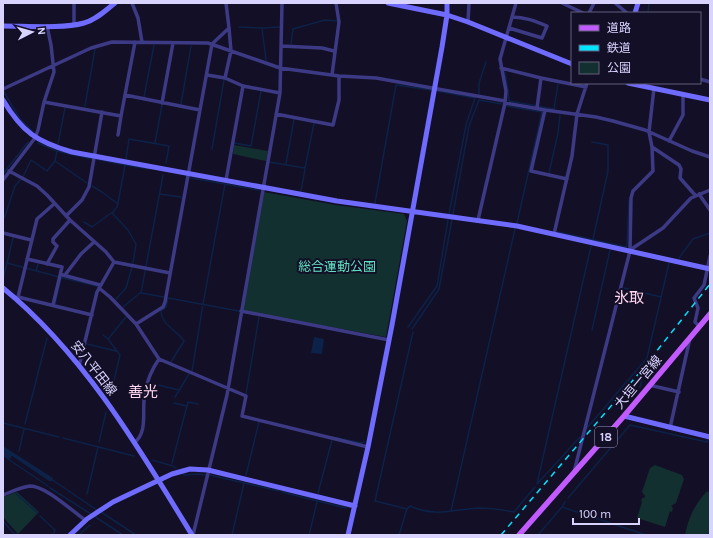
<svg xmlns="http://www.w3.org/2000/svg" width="713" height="538" font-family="Karla,'Noto Sans JP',sans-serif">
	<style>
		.green { fill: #12302f }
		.water { fill: #0c2248 }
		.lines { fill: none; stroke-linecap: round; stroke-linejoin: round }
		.stream { stroke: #0c2248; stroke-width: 1.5 }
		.street { stroke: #3d3a85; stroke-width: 3.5 }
		.secondary { stroke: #6f6bff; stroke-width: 5 }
		.primary { stroke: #c25bff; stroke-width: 5.5 }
		.rail { stroke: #00e5ff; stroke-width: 1.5; stroke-dasharray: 6 5; stroke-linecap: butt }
		.labels { text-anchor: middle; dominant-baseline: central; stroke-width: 4; stroke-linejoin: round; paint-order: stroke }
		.shield { fill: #130f26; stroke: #9e99be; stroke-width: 1 }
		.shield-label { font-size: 12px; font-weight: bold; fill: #d9d4ff }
		.park-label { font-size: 13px; fill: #5fe0c0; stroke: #130f26 }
		.street-label { font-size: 13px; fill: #d9d4ff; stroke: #130f26 }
		.quarter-label { font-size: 15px; fill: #ffd6f0; stroke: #130f26 }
	</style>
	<rect width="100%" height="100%" fill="#130f26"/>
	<path class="green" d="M 234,145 L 268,151 L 266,161 L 233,154 Z
		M 264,192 L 336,205 L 404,214 L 407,221 L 386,337 L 243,311 Z
		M 655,465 L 682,475 L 684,479 L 676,503 L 671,506 L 673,508 L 672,512 L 670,511 L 665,527 L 637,518 L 642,502 L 641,501 L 642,498 L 644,498 L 645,496 L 642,492 L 650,468 Z
		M 707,491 L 710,493 L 710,535 L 685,535 C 689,516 694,506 707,491 Z
		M 17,492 L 39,512 L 18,534 L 3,517 L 3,497 Z"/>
	<path class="water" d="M 314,337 L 324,339 L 322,354 L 311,353 Z
		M 3,446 L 53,478 L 52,481 L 49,481 L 12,456 L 9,460 L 3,456 Z"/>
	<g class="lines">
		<path class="stream" d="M 648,13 L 649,3
			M 239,27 L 262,28
			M 291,44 L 293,29 L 325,20 L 337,21
			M 266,60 L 262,28 L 280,27
			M 505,72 L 508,90 L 509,101 L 554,109 L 558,84
			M 437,91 L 475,98 L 466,125 L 449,214
			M 4,92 L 20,119 L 33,132
			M 479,94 L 479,83 L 486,62
			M 144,97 L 154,45
			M 181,104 L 191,46
			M 85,106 L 95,49
			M 507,106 L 542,112 L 517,223
			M 592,142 L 608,145 L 608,171 L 593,239
			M 38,143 L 57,151 L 55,161
			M 155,143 L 162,105
			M 234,143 L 251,146 L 261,91
			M 58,144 L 65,108
			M 212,149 L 224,80
			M 57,151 L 92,159
			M 96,159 L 125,165
			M 126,159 L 129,139 L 169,146 L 166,163
			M 269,162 L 305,168 L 314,123 L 315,123
			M 286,164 L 294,119
			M 549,173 L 558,133 L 560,115
			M 3,174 L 28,142
			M 163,175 L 141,293 L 164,297
			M 23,177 L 31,160 L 47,171 L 55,161 L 87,183
			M 191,178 L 225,184
			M 92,186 L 102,192 L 118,204 L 117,207 L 112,213 L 128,230 L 136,244 L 133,263
			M 301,191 L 305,169
			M 160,194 L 181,197
			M 118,203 L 125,165 L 150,169
			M 375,203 L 396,85 L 431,90
			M 453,214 L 469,126 L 479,100 L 502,104
			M 3,219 L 5,216 L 15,186 L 21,179
			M 84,222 L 92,227 L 111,213
			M 558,232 L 626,247 L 627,246 L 629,201
			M 679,258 L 693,239 L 710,233
			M 7,263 L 13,238
			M 36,271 L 38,264
			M 3,279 L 7,263 L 63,278
			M 624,288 L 661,297
			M 168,298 L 166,307 L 161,311 C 162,326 177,330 184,341 L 171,362
			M 168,298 L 239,311
			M 116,299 L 126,288 L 132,267
			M 55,304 L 61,278 L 63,278 L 97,286
			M 123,307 L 140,293
			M 408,327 L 437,286 L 448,220
			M 412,329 L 439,289 L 452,220
			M 592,330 L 610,250
			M 103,335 L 108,339 L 120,355 L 110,397
			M 108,339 L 126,317
			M 87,344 L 116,351
			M 192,371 L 203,304 L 225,184 L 259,190
			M 150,383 L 179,390
			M 640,387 L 647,360
			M 246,394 L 259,317
			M 175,397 L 189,374
			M 174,403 L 187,406
			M 3,423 L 59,437
			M 25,424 L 47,338
			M 587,428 L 647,358 L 669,263
			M 709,432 L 710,430
			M 333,437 L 361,443 L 364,442
			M 63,438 L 134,456
			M 99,442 L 106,412
			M 19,451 L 24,429
			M 8,459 L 48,486
			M 152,460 L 173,466 L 176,468
			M 172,463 L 188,402 L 198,404
			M 183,474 L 184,475 L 197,474 L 206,475
			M 210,475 L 279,491
			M 246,475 L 259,422
			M 51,479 L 97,510
			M 538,483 L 580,437
			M 537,484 L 591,246
			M 50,488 L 91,514
			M 282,492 L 346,508
			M 318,493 L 332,440
			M 16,494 L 38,513
			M 87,494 L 98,447
			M 568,498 L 630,425 L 707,442 L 708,438
			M 562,507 L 565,502
			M 407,509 L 375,501 L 413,332
			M 451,511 L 515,229
			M 101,512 L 136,535
			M 40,516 L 55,530 L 53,535
			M 94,516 L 123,535
			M 3,521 L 15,535
			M 79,535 L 90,525
			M 232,535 L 244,483
			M 309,535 L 317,502
			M 399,535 L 407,509 L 410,506 C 438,518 452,509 480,508 C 491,508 503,510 514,512 L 535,487
			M 538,535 L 562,507 L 646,535"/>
		<path class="street" d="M 74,3 L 74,25
			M 132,3 L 138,18 L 142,42
			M 562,3 L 583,13
			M 615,3 L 627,13
			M 589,13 L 594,3
			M 468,22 L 469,3
			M 47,26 L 51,45 L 54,72 L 44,102 L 121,116 L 135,42
			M 229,28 L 231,51 L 225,78 L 243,86 L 280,93
			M 509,28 L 542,38 L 547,26 C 535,21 525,17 512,17
			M 281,46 L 322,48 L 334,51
			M 501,68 L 541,78
			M 207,75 L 225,78
			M 332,75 L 339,22 L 336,3
			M 700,79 L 710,82
			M 3,89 L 91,48 L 112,42 L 208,43 L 280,68 L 339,76 L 376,78 L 505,101
			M 125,95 L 200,110
			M 162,103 L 173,43
			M 505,103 L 545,110 L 596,117 L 613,121 L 645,130 L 692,151 L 710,157
			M 537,108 L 541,78 L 586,87
			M 545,110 L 531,171 L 567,179
			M 276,114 L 333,125 L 339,100 L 339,76
			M 118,135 L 121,116
			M 669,141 L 683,115 L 683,94
			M 652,147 L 679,165 L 681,169 L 680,178 L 695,195
			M 9,171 L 37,186 L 47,195 L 70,220 L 106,252 L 114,262 L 97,292 L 79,366
			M 3,180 L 35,138 L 38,130 L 44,102
			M 226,180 L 243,86
			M 699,194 L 710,210
			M 66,216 L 82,200 L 89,187 L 102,112
			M 478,220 L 505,103 L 506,91 L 500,59 L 516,3
			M 3,233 L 31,240
			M 554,234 L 572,156 L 577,114 L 587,83
			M 630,251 L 633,248 L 663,228 L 691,198 L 710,190
			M 27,259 L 62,267 L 53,305
			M 114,262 L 170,273
			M 47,264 L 57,246 L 53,242 L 53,239 L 70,220
			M 63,275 L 100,285
			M 65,275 L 81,254 L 94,242
			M 99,288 L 110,297 L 136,324 L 159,359 L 246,396 L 242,416 L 368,447
			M 18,297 L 37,219 L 54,204
			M 18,297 L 92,315
			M 241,311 L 389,340
			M 136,324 L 163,307 L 165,302 L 212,44 L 229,28 L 226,3
			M 699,326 L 695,322 L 698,308 L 694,298 L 704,285 L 710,256
			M 649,385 L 679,392
			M 670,428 L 690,338
			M 134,443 C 149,432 141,409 145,393 C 147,381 152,369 159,359
			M 574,472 L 630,251 L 631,198 L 633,191 L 653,171 L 652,147 L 649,132 L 654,88
			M 3,495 C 11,492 21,487 30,486 C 46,486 72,511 85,520
			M 193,535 L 227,395 L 280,93 L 282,3"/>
		<path class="secondary" d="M 388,3 L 447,15 L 468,22 L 572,64
			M 635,13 L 638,3
			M 3,26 C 26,26 63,29 84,23 C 96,20 106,10 115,3
			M 628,83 L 710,100
			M 3,100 C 22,132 37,142 72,152 L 337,201 L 517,226 L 710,269
			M 3,288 C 83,353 139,448 192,535
			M 624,416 L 710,437
			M 70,535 L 87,519 L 113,502 L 172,474 L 190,469 L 208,470 L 355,506
			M 348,535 L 368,447 L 392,325 L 442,47 L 447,15 L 447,3"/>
		<path class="primary" d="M 519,535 L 624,416 L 710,314"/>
		<path class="rail" d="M 501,535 L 640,372 L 710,284"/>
	</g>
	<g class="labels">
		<rect class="shield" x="595" y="427" width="22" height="20" rx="3"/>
		<g class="shield-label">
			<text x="606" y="437">18</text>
		</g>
		<g class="park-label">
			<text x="337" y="266">総合運動公園</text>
		</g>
		<g class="street-label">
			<text transform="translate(94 368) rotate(52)">安八平田線</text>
			<text transform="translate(638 382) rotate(-50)">大垣一宮線</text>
		</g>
		<g class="quarter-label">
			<text x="629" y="298">氷取</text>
			<text x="143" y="392">善光</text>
		</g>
	</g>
	<rect width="713" height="538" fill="none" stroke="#d9d4ff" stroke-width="8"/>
	<rect x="571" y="12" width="130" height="72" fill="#130f26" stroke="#625e7d"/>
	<rect x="579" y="25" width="20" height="6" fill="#c25bff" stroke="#625e7d"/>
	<text x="607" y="32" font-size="12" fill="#d9d4ff">道路</text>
	<rect x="579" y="45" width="20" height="6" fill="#00e5ff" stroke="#625e7d"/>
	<text x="607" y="52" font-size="12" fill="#d9d4ff">鉄道</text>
	<rect x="579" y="62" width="20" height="12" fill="#12302f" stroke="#625e7d"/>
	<text x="607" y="72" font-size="12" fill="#d9d4ff">公園</text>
	<g transform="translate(32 32) rotate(84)" stroke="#130f26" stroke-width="3" paint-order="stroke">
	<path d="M0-3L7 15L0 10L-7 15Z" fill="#d9d4ff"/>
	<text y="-6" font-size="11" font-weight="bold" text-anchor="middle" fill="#d9d4ff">N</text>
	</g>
	<path d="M573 518v6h66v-6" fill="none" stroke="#d9d4ff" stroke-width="2"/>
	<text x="579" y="518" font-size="12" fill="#d9d4ff" stroke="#130f26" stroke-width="3" paint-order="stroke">100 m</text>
</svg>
